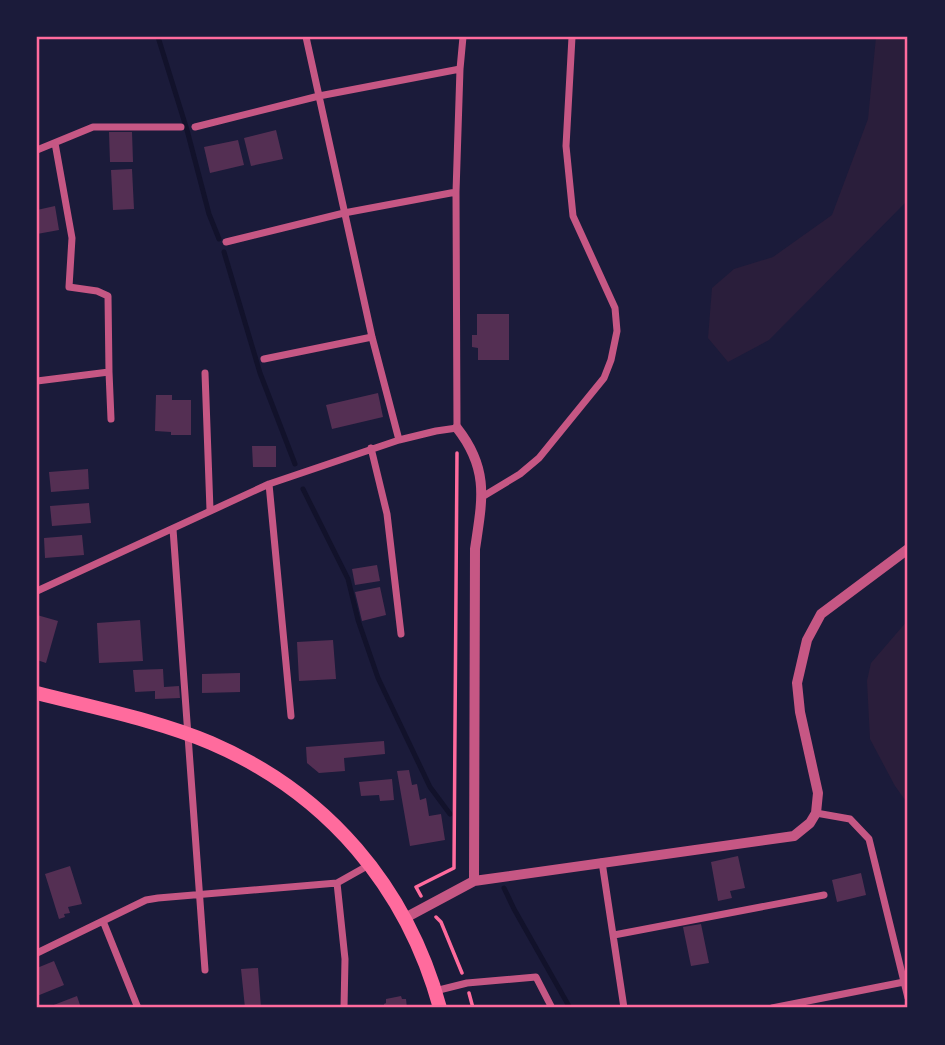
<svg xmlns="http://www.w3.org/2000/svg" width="945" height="1045" font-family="'Exo 2',sans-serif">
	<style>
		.green { fill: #2a1e3b }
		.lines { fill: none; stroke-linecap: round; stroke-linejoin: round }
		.stream { stroke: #12122b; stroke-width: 5 }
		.building { fill: #542f53 }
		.path { stroke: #ff6b9d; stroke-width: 3.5 }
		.minor { stroke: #c65784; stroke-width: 7 }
		.tertiary { stroke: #c65784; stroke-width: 10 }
		.primary { stroke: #ff6b9d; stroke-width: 14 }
		.neatline { fill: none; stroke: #ff6b9d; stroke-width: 2.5 }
	</style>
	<rect width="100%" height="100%" fill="#1b1b3a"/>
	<path class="green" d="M 876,37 L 908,37 L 908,200 L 769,340 L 728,362 L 708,338 L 712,288 L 734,269 L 773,257 L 832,215 L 868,119 Z
		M 908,620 L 908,804 L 895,786 L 870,739 L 867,681 L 871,663 Z"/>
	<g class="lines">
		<path class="stream" d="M 158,37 L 187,130 L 209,214 L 219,239
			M 224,252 L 260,373 L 295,464
			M 303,489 L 348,579 L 358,620 L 378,678 L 430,787 L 450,814
			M 504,888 L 514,909 L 570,1008"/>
	</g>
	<path class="building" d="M 276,130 L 283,159 L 251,166 L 244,138 Z
		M 109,132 L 132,132 L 133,162 L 110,162 Z
		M 238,140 L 244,165 L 210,173 L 204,147 Z
		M 132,169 L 134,209 L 113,210 L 111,170 Z
		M 55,206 L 59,230 L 37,234 L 37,210 Z
		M 477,314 L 509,314 L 509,360 L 478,360 L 478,348 L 472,347 L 472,335 L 477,335 Z
		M 378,393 L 383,417 L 332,429 L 326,405 Z
		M 156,395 L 172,395 L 172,400 L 191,400 L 191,435 L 171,435 L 171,432 L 155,431 Z
		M 252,446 L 276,446 L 276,467 L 253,467 Z
		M 88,469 L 89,489 L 51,492 L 49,472 Z
		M 89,503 L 91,523 L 52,526 L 50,506 Z
		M 82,535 L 84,555 L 45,558 L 44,538 Z
		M 377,565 L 380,581 L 355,585 L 352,569 Z
		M 380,587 L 386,615 L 362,621 L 355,592 Z
		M 37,615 L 58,621 L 46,663 L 37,660 Z
		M 140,620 L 143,661 L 99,663 L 97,623 Z
		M 333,640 L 336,679 L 299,681 L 297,642 Z
		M 163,669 L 164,687 L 179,686 L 180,698 L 155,699 L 155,691 L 135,692 L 133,670 Z
		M 240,673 L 240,692 L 202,693 L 202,674 Z
		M 384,741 L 385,754 L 344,758 L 345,771 L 319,773 L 307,763 L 306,747 Z
		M 409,770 L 412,785 L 417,784 L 420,800 L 426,798 L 429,816 L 441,814 L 445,840 L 410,846 L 397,771 Z
		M 392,779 L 394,800 L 380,801 L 379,795 L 361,796 L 359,782 Z
		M 738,856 L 745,888 L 730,891 L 732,898 L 718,901 L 711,862 Z
		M 70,866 L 82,904 L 68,907 L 70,913 L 64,914 L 65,917 L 59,919 L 45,874 Z
		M 861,873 L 866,895 L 837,902 L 832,880 Z
		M 701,924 L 709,963 L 691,966 L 683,927 Z
		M 54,961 L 64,985 L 37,996 L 37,968 Z
		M 258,968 L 261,1008 L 245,1008 L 241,969 Z
		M 77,996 L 81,1008 L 46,1008 Z
		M 401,996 L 402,999 L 406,999 L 407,1008 L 384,1008 L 384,1004 L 386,1003 L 386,999 Z"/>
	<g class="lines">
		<path class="path" d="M 421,896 L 416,887 L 454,868 L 457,453
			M 436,917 L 441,922 L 462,973
			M 469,993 L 473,1008"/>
		<path class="minor" d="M 306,37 L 372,337 L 399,440
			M 195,127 L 319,96 L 460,69
			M 37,150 L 93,127 L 181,127
			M 226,242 L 344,213 L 456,192
			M 264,359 L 372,337
			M 109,372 L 111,419
			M 205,373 L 210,510
			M 37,381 L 109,372 L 108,296 L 97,291 L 69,287 L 72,238 L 55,143
			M 371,448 L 387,514 L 401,634
			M 269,484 L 291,716
			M 482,497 L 520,474 L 539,458 L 604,378 L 611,360 L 617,331 L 615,308 L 573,216 L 566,146 L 572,37
			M 173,529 L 205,970
			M 37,591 L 269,484 L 399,440 L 436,431 L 457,428 L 456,192 L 460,69 L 463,37
			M 816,813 L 850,819 L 869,839 L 908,998
			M 602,862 L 624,1008
			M 337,883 L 345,959 L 344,1008
			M 103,921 L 138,1008
			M 614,935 L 824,895
			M 37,953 L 146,900 L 158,898 L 337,883 L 369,865
			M 435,991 L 467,983 L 536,977 L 552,1008
			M 772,1008 L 904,982"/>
		<path class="tertiary" d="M 457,428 C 490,470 482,501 475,549 L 474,881
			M 405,918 L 474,881 L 794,836 L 810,823 L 816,813 L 818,793 L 800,712 L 797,683 L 807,640 L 821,614 L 908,549"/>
		<path class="primary" d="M 37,693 C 95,708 156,720 211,743 C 327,793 407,887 440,1008"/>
	</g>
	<rect width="945" height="1045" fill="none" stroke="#1b1b3a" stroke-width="77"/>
	<rect x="38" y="38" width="868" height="968" class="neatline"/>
</svg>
